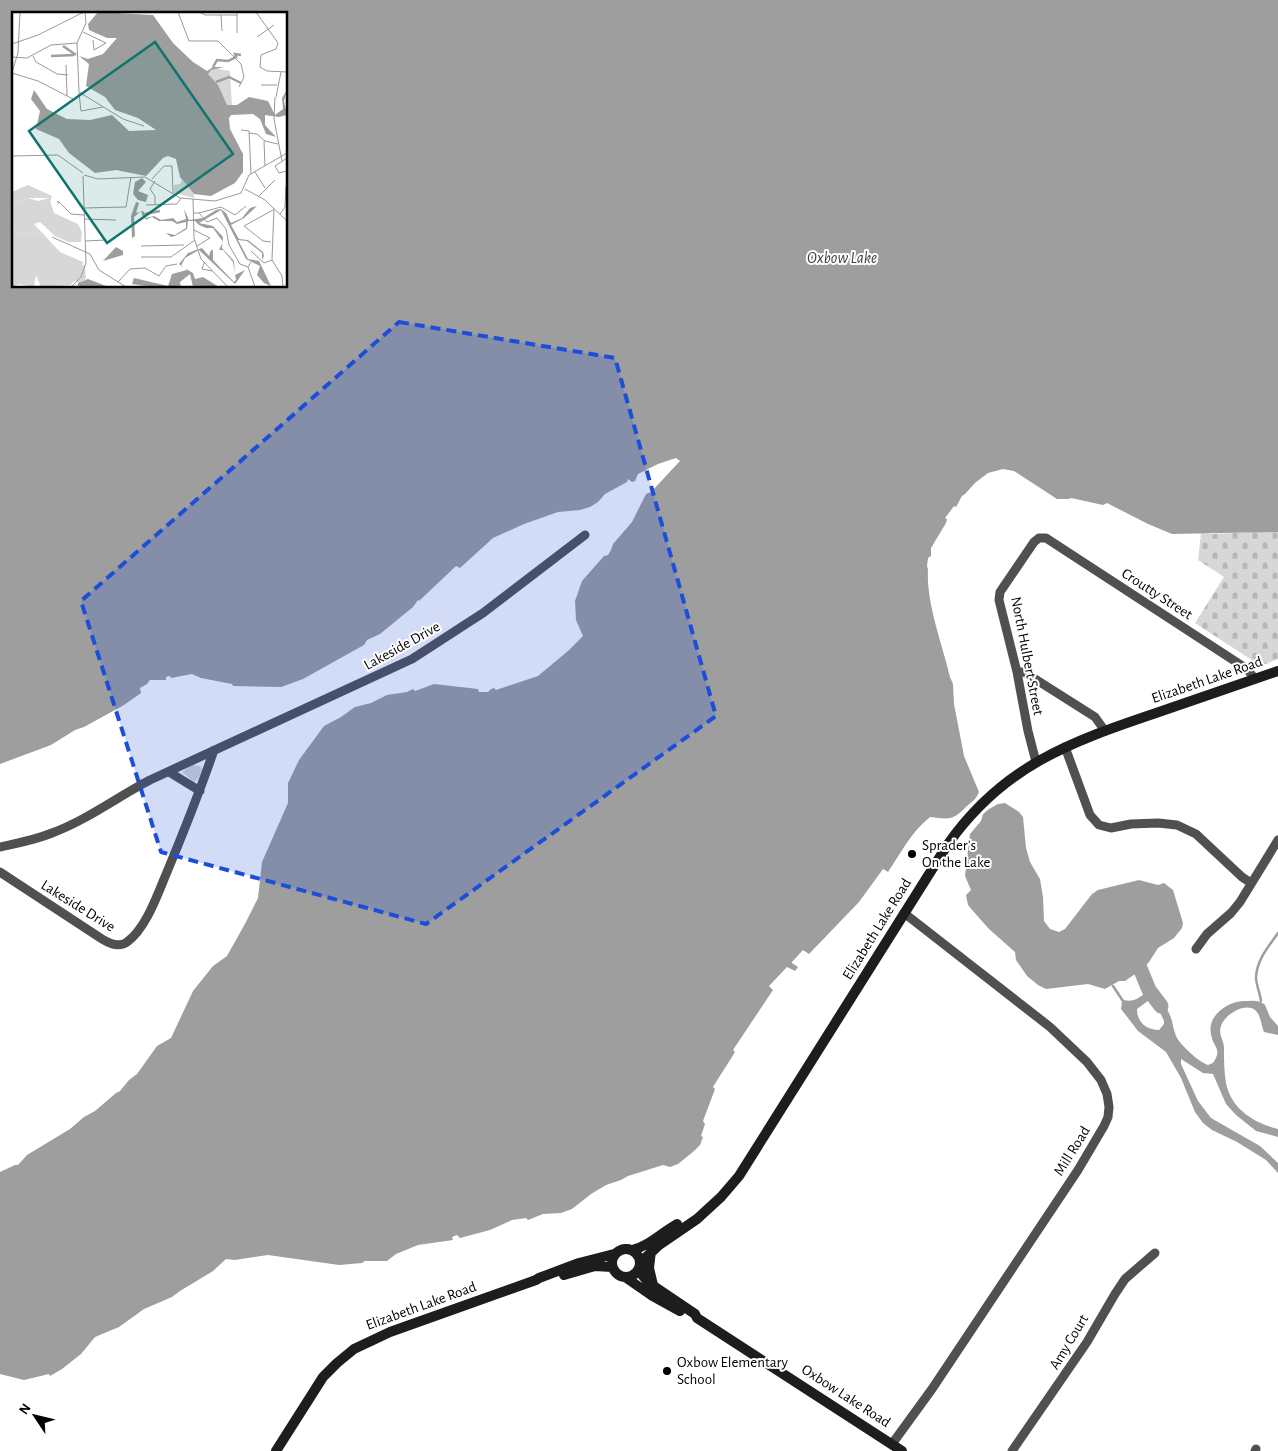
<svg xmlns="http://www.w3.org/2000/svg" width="1278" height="1451" font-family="'Alegreya Sans',sans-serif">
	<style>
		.green { fill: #d7d7d7 }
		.cemetery { fill: url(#cemetery-stones) }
		.water { fill: #9e9e9e; fill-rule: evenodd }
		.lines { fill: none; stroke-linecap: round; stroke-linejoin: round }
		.stream { stroke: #9e9e9e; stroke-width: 2.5 }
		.river { stroke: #9e9e9e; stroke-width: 15 }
		.street { stroke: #505050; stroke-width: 9 }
		.secondary { stroke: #1d1d1d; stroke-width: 10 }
		.marked { fill: #1d4ed8; fill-opacity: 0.2; stroke: #1d4ed8; stroke-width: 4; stroke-dasharray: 10 6; stroke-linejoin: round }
		.poi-dot { fill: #000; stroke: #fff; stroke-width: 2 }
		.labels { text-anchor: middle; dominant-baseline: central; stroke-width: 4; stroke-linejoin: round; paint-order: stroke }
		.street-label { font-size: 15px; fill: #000; stroke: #fff }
		.poi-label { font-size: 15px; fill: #000; stroke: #fff; text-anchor: start }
		.water-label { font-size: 16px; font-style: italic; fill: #3f3f3f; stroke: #fff }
		.inset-river { fill: none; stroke: #9e9e9e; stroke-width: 2.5 }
		.inset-road { fill: none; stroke: #999; stroke-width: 1 }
		.view { fill: #0f766e; fill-opacity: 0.15; stroke: #0f766e; stroke-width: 2.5 }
		.inset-edge { fill: none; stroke: #000; stroke-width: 2.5 }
	</style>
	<defs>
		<pattern id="cemetery-stones" width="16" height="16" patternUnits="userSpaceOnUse" patternTransform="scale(1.25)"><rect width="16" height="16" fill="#d7d7d7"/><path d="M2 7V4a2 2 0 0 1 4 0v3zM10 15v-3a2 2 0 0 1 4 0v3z" fill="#b7b7b7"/></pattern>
	</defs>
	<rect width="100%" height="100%" fill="#fff"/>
	<path class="green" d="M 192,765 L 200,766 L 202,769 L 198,779 L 194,782 L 182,772 Z"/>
	<path class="cemetery" d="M 1254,532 L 1278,532 L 1278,659 L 1261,666 L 1195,623 L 1224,577 L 1198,560 L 1201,533 L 1214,534 Z"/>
	<path class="water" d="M 0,0 L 1278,0 L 1278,532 L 1172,534 L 1148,524 L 1107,503 L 1103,505 L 1071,498 L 1069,499 L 1057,499 L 1014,471 L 1003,469 L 988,473 L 975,483 L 965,494 L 962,496 L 956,507 L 954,506 L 945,518 L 947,519 L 946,523 L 931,548 L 931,556 L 928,558 L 927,566 L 928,569 C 926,603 942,643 950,677 L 953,684 L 954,704 L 964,756 L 979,792 C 976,800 971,802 966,807 C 953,821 948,819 930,817 C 911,832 901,853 888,872 L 883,869 L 859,902 L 809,954 L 803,950 L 792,962 L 792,963 L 798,967 L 795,971 L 787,967 L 769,986 L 773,990 L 733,1050 L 735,1052 C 728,1064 720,1075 713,1087 L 715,1089 L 703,1121 L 705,1124 L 701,1136 L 703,1137 L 700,1145 L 694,1151 L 678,1164 L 670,1167 L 663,1165 L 628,1176 L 621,1180 L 606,1185 L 591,1194 L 572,1209 L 561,1213 L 543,1214 L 528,1220 L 526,1218 L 512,1220 L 490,1230 L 460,1238 L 457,1235 L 452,1237 L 453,1240 L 418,1245 L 396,1254 L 387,1261 L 365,1261 L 362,1263 L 339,1265 L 268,1255 L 235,1260 L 226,1259 L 213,1271 L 180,1291 L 172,1297 L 144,1309 L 119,1327 L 95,1337 L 81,1354 L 62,1369 L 50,1376 L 49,1374 L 24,1380 L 0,1374 L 0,1172 L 15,1165 L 18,1165 L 27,1155 L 70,1129 L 84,1117 L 95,1111 L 116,1093 L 120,1091 L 129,1080 L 137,1074 L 157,1046 L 171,1038 L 193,991 L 213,966 L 227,956 L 246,922 L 258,898 L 262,862 L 288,803 L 288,783 L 299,760 L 324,726 L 341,717 L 355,707 L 371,703 L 387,695 L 407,692 L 413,689 L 415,691 L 434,684 L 478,689 L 479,692 L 488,692 L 491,689 L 494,688 L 496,690 L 538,676 L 568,651 L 583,636 L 576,620 L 575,601 L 582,581 L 604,556 L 608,555 L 611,550 L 613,544 L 632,522 L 646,494 L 651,492 L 680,461 L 676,458 L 658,464 L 638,474 L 635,481 L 632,482 L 628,479 L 627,482 L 605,494 L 598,502 L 590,507 L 580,510 L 558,512 L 524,524 L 493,538 L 460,568 L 456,566 L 419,601 L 418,600 L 413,607 L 380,634 L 367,640 L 364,645 L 303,679 L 281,687 L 233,686 L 232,684 L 201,678 L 192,674 L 171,678 L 170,676 L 166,677 L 166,680 L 150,680 L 147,684 L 140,688 L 141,693 L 124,705 L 84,727 L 75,730 L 51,745 L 0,764 ZM 14,14 L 286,14 L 286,286 L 14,286 Z
		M 1005,803 L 1019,812 L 1023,817 L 1026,848 L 1030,862 L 1040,879 L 1043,897 L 1044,921 L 1050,929 L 1059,932 L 1065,929 L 1092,894 L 1098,890 L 1139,880 L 1158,885 L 1164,883 L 1173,890 L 1183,923 L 1182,928 L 1174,938 L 1158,948 L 1149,962 L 1141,970 L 1125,981 L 1119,981 L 1105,989 L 1088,984 L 1046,989 L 1038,985 L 1027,976 L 1016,960 L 1015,952 L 989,929 L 973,911 L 968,905 L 966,895 L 971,890 L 965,876 L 970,834 L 981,821 L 983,814 L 989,809 L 998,804 Z
		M 1150,988 C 1160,996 1168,1008 1172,1021 C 1173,1026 1174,1031 1176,1036 C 1180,1045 1199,1062 1208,1065 L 1213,1063 C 1223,1048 1213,1048 1211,1034 C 1207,1016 1227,1002 1243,1001 C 1251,1001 1259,999 1265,1005 L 1270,1017 L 1278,1026 L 1278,1035 L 1264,1032 C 1261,1025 1261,1015 1255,1010 C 1245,1002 1224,1015 1221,1026 C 1218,1035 1224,1040 1224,1048 C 1224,1059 1224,1072 1226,1083 C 1231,1109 1254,1123 1278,1129 L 1278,1137 L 1256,1131 L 1236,1115 L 1226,1104 L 1213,1074 L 1203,1073 L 1181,1059 L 1181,1064 L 1198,1101 L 1211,1118 L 1260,1146 L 1278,1163 L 1278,1173 L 1266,1160 L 1237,1142 L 1212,1130 L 1203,1123 L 1195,1112 L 1181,1078 L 1166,1052 L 1138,1031 L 1121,1009 L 1122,1002 L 1124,1000 C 1134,1003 1143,996 1150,988 ZM 1149,1000 L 1157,1006 L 1164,1021 L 1164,1024 L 1159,1030 C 1147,1030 1137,1023 1137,1009 Z"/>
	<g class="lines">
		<path class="stream" d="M 1113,986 L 1123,1001
			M 1261,1001 C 1260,993 1256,985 1256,977 C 1257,959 1269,946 1278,933"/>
		<path class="river" d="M 1133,951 L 1149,990 L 1161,1006"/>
		<path class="street" d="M 1017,672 L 1024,672 L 1095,717 L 1105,731
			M 1065,747 L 1090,815 L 1099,825 L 1111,828 L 1131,824 L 1158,823 L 1177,825 L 1196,834 L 1242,877 L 1251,883
			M 1036,762 L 1028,731 L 1017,672 L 999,600 L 1000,592 L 1034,542 L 1039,538 L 1046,538 L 1247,669 L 1255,679
			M 169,772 L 200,791
			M 0,847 C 18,843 35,840 52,833 C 87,820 117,797 150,780 L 412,659 L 483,613 L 585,535
			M 0,872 L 102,939 C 110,944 119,948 127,942 C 146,929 158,893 167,872 C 184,831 200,791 214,750
			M 1196,949 L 1207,934 L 1231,913 L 1240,902 L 1278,840
			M 892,1444 L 932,1389 L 1078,1170 L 1104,1126 L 1108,1117 L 1109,1107 L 1107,1094 L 1101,1080 L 1087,1062 L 1050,1027 L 904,913
			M 1012,1451 L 1087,1342 L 1115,1294 L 1125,1279 L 1155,1253
			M 1255,1451 L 1256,1449"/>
		<path class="secondary" d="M612 1263a14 14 0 1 1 28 0a14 14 0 1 1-28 0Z
			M 632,1250 C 649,1246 661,1233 677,1224
			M 651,1251 L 649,1268 L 653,1285
			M 640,1263 L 659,1245 L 697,1219 L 721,1197 L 739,1176 L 948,844 C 1003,766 1070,742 1156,713 C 1197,699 1237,685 1278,671
			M 638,1270 L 649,1283 L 695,1314 L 697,1318 L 902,1451
			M 564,1275 L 595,1266 L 612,1267
			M 625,1277 L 651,1295 L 680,1311
			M 276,1451 L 323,1377 L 337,1363 L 354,1349 L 390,1332 L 536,1280 L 539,1278 L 579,1263 L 614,1254"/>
	</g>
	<path class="marked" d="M 399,322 L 615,358 L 716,716 L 426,924 L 161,852 L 81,601 Z"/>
	<g class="poi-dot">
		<circle cx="912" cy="854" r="5"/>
		<circle cx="667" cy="1371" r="5"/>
	</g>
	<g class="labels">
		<g class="street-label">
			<text transform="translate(1157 594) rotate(33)">Croutty Street</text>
			<text transform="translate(402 646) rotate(-29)">Lakeside Drive</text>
			<text transform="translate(1027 656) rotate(79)">North Hulbert Street</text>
			<text transform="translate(1207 680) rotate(-19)">Elizabeth Lake Road</text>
			<text transform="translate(78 906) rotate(32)">Lakeside Drive</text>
			<text transform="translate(877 929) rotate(-58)">Elizabeth Lake Road</text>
			<text transform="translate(1072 1151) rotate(-58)">Mill Road</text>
			<text transform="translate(421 1306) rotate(-20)">Elizabeth Lake Road</text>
			<text transform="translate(1069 1342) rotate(-59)">Amy Court</text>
			<text transform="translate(846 1396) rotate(33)">Oxbow Lake Road</text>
		</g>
		<g class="poi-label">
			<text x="922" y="845">Sprader's<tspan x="922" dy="17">On the Lake</tspan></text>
			<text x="677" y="1362">Oxbow Elementary<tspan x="677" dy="17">School</tspan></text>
		</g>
		<g class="water-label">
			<text x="842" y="258">Oxbow Lake</text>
		</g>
	</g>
	<g transform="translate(12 12)">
		<rect width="275" height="275" fill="#fff"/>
		<path d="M 16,173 L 40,184 L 38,190 L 36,186 L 16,186 L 0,192 L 0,180 ZM 22,212 L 48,240 L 71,250 L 68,264 L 58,273 L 29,275 L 24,263 L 22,275 L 7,272 L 0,275 L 0,218 L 10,222 L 25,220 Z" fill="#d7d7d7"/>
		<path d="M 202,56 L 218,59 L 220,96 L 211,94 L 195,60 ZM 16,186 L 26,189 L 37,186 L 42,201 L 66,212 L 70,220 L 69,230 L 56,230 L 43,224 L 28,210 L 22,212 L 25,220 L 10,222 L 0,218 L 0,192 Z" fill="#d7d7d7"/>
		<path d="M 170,168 L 182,182 L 182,186 L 162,181 L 162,173 L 168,172 Z" fill="#d7d7d7"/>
		<path d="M 73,253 L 74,267 L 67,271 L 51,262 L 49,254 Z" fill="#d7d7d7"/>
		<path d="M 86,0 L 141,3 L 161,31 L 181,50 L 195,59 L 201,55 L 212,55 L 199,58 L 196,62 L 206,73 L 215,93 L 225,93 L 237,85 L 256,89 L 263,103 L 271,97 L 270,86 L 275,78 L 272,89 L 275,103 L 267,105 L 253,103 L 253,113 L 264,125 L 254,122 L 248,107 L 241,102 L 219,103 L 217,106 L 218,117 L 231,142 L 231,160 L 223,171 L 199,184 L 182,182 L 168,165 L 164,147 L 156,144 L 151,146 L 134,164 L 104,158 L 83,161 L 57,141 L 47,127 L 24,117 L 28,99 L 19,87 L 22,78 L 35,97 L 55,107 L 78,108 L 100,103 L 117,119 L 144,118 L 126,106 L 103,98 L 93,85 L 74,74 L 77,52 L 67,44 L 76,47 L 91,42 L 105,26 L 95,26 L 77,18 L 76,12 ZM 130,166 L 134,170 L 126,179 L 136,183 L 134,190 L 126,188 L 121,182 L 123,170 ZM 124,190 L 127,191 L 124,201 L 131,199 L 133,202 L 133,206 L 142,204 L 149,208 L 161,206 L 165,210 L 174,207 L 172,197 L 177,208 L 191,206 L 204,198 L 209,197 L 214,201 L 219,211 L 230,206 L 238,196 L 245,194 L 232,206 L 219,213 L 227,227 L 236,228 L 251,240 L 252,244 L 250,248 L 250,241 L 235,229 L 226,228 L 236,247 L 247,249 L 259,274 L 252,271 L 245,263 L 248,254 L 234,247 L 209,198 L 187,211 L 201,214 L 211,225 L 210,236 L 222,249 L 223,263 L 233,258 L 223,272 L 187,238 L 173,246 L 169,254 L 181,261 L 183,267 L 191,265 L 207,275 L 181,275 L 178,262 L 168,270 L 169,275 L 141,275 L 120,272 L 122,266 L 156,274 L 160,262 L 175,258 L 167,252 L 176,241 L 190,236 L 197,244 L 199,238 L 207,238 L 211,230 L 201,216 L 194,216 L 187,213 L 183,209 L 176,209 L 175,217 L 163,224 L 159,225 L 154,221 L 163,223 L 174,216 L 174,210 L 165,212 L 160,209 L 147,209 L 140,205 L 135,207 L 136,225 L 135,208 L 131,205 L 129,199 L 122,205 L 123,224 L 120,226 L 119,204 ZM 201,238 L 211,238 L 221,250 L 224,268 L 222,270 L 201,248 ZM 104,235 L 111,239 L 111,243 L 91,249 ZM 76,267 L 94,274 L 95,275 L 66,275 L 66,271 Z" fill="#9e9e9e" fill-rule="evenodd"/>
		<path class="inset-river" d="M 51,34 L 64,43M 39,44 L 62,43M 201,55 L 205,48 L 216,49 L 224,45 L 223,42 L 229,43M 204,70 L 217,65 L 229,71M 133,202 L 148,199"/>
		<path class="inset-road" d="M 73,0 L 74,11 L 65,31 L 67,80 L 111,107 L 132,114M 166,0 L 177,29 L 206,29 L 229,52 L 232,65 L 227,75M 187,0 L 193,3 L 225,3M 225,0 L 225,21M 244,0 L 266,31 L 264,37 L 249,43 L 248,55 L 255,59 L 275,60M 209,3 L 210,19M 71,20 L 94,31M 245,25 L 262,13M 81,28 L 82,38 L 94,31M 0,32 L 26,23 L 72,0M 21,44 L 24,50 L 45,62 L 56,63M 0,45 L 15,46 L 39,33 L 65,31M 54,53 L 55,84M 0,60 L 6,41 L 8,0M 0,61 L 26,69 L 61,87M 249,73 L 265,73M 67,81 L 69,99 L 91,95M 263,85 L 262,107 L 270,149M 264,85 L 269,60M 229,118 L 237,119 L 239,162M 237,121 L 245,122 L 253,129 L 266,132M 252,129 L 253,154M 0,144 L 46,143 L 71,161M 275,146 L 263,154 L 267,161 L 275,159M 243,160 L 253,176M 72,163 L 86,167 L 133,165 L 168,186 L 203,189 L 229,181 L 237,163 L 275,141M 140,167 L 152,154 L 160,154 L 161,181M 233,177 L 253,188 L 275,209M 247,184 L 263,168M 181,187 L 182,226 L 189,247 L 216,275M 46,192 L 46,189 L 59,202 L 72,203M 134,193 L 165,192 L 169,186M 143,193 L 143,184 L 138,177 L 143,169M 72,196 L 114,195 L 119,165M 262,196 L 260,248 L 270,264 L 271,275M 182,201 L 187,201 L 195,210 L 205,206 L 214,217 L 217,233 L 228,252 L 236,255M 187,201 L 209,195 L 223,203 L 234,194M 268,202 L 273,195 L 274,174M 72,207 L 104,208M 182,218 L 198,226 L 185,234M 40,225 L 78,242 L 87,258 L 114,275M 73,229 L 94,228M 259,230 L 251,229 L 232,214 L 261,198M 129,234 L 172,233M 239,239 L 252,251 L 260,248M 129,245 L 159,245 L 183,228M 239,250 L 236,255 L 243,275M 192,251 L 190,257 L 200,259M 106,270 L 118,257 L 133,256 L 147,264 L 154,254 L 165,252M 59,275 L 69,265 L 74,251 L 71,164"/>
		<path class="view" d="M 143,30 L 221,142 L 95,231 L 17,119 Z"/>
		<rect width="275" height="275" class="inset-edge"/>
	</g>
	<g transform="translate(35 1416) rotate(305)" stroke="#ffffff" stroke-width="4" paint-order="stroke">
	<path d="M0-4L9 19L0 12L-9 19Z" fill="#000000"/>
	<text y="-8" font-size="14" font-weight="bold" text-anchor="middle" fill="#000000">N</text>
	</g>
</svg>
